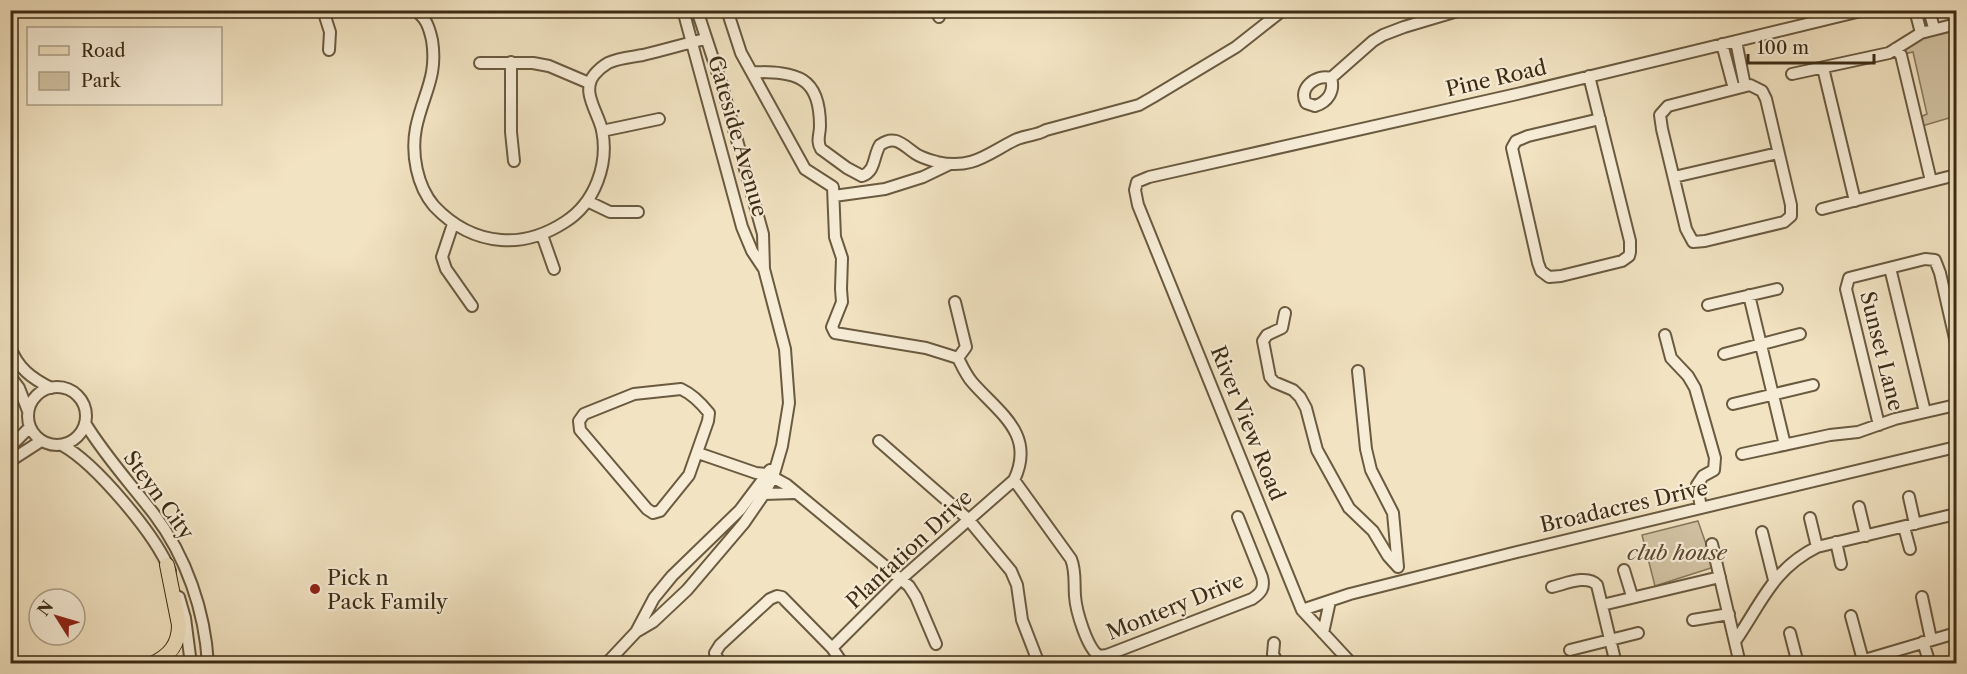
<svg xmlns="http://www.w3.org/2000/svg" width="1967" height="674" font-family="'Libre Caslon Text',serif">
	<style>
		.green { fill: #d3c4a5; stroke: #88785d; stroke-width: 1.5 }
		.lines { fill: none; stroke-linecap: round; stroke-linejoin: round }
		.minor-casing { stroke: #6a5a40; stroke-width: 14 }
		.major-casing { stroke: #3d2c15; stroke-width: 16 }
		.minor { stroke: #f7edd7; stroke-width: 10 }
		.major { stroke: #f2e3c2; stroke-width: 14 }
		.poi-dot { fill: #8f2418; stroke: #f7edd7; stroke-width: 2 }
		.labels { text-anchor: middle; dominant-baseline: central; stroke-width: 4.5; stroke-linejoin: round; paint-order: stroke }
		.street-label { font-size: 21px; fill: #3d2c15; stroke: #f7edd7 }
		.park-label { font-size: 21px; font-style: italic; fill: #5b4a32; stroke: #f7edd7 }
		.poi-label { font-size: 21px; fill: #3d2c15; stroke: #f7edd7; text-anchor: start }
	</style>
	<rect width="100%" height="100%" fill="#f2e3c2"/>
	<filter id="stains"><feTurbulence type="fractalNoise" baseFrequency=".00333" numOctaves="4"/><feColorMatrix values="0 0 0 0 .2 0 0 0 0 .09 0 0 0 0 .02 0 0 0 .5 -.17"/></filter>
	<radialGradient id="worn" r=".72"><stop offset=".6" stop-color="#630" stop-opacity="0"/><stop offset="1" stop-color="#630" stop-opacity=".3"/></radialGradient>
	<path class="green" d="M 1956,31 L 1956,116 L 1922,126 L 1920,117 L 1927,114 L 1913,52 L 1904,54 L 1903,49 L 1919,38 Z
		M 1698,521 L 1714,567 L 1655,586 L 1642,535 Z"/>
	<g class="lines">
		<defs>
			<path id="minor" d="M 323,10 L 330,32 L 329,50
				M 414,10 C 426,17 429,27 432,40 C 438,77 423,94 416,128 C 411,154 417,186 434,206 C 452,225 475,238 501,240 C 525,242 545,235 565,222 C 595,203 609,164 602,130 C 598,112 581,92 594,75 C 598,70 603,66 608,63 C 618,58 632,57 643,55 C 664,50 684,44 705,39
				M 683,10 L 742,227 L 752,251 L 764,269
				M 727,10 L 741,53 L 805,169 L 833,187 L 835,237 L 842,258 L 841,289 L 842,302 L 832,327 L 835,333 L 926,348 L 958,358 C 962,366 966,375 972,382 C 999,413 1036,434 1014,480 L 901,579 L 832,648
				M 936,10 L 939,17
				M 1915,10 L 1921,33
				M 1929,10 L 1934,28
				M 1736,41 L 1745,86
				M 1722,44 L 1734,89
				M 1895,49 L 1901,55 L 1931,181
				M 511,62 L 511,132 L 514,161
				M 480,63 L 533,63 L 549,66 L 589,83
				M 1823,68 L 1855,201
				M 752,72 C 797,72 820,76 820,126 C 820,135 816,141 821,149 L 847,168 L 862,176 C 876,171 873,156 880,145 C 895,134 903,145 916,154 C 922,158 930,160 937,162 C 972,170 987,154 1015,140 C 1025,135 1036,136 1046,130 L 1139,105 L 1153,97 L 1236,47 L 1283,10
				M 1792,74 L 1889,53 L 1921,33 L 1956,24
				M 1589,76 L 1630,241 L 1630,252 L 1629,256 L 1622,261 L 1561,276 L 1549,277 L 1541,271 L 1538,263 L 1512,148 L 1516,141 L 1528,136 L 1600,119
				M 1331,78 C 1335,91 1328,102 1315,106 L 1306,103 C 1298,88 1316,74 1331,78 L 1373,41 L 1383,35 L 1404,27 L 1461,10
				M 1750,85 L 1762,91 L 1766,99 L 1791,205 L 1791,216 L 1784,222 L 1705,241 L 1693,242 L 1686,229 L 1662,129 L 1660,115 L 1668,106 Z
				M 602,131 L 659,119
				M 1674,177 L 1778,153
				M 834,196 L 885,189 L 923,177 L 950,164
				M 587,201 L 610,212 L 638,212
				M 1822,209 L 1956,175
				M 453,224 L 442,257 L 446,269 L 472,306
				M 542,235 L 554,269
				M 1890,268 L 1925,412
				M 1749,295 L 1785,445
				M 955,302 L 966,347 L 958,358
				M 1708,305 L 1777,289
				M 1285,313 L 1282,328 L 1267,335 L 1263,341 L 1270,377 L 1274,382 L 1293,390 L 1300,397 L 1306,408 L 1317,450 L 1349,508 L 1373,531 L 1388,556 L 1398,567
				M 1665,335 L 1671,358 L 1688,376 L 1695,388 L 1715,458 L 1714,470 L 1703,476 L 1697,485 L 1701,508
				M 10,347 C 18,368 31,378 51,388
				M 1724,354 L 1800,334
				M 1358,371 L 1366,449 L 1371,470 L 1393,513 L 1398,567
				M 10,376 L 19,388 L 28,411
				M28 416a29 29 0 1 1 58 0a29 29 0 1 1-58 0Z
				M 681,389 C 692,394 701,403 709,413 L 708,421 L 689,475 L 660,511 L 653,513 L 647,509 L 580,430 L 579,421 L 584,414 L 634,394 Z
				M 1733,404 L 1813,385
				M 85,423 C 105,456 130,483 154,514 C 186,556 205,611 208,664
				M 1879,425 L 1846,289 L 1849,278 L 1925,259 L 1935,260 L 1940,273 L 1956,343
				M 879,441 L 968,519 L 1011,571 L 1017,585 L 1022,620 L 1039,664
				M 62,445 C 95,463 156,535 170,571
				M 10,447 L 30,427
				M 698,453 L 756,473 L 767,474 L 787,485 L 909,586 L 916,597 L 936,644
				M 1742,454 L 1830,435 L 1858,432 L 1895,419 L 1956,405
				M 10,461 L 41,441
				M 1014,480 L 1071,559 C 1076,571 1074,583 1075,596 C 1076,611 1087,648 1099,656 L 1107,655 L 1252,599 C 1261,593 1265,588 1262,577 L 1238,517
				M 764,494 L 794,493
				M 1909,497 L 1915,524
				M 1859,507 L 1866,536
				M 1810,518 L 1817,547
				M 1904,527 L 1910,549
				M 1762,532 L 1774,580
				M 1836,542 L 1841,564
				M 1712,544 L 1740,664
				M 1624,570 L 1632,596
				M 1552,587 C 1565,584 1587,574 1597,585 L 1616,664
				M 179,597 L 185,618 L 191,664
				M 1922,597 L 1931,639
				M 1602,605 L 1720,577
				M 1302,610 L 1350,594 L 1517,552 L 1956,447
				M 1851,616 L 1864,664
				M 1693,620 L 1729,614
				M 636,632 L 653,622 L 687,590 L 744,523 L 764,494 L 773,477 L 782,446 L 789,403 L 785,349 L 764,269 L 763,234 L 722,86 L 697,10
				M 1323,633 L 1330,601
				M 1790,633 L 1798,664
				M 1736,640 C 1762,602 1773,569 1817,547 L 1956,514
				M 1923,642 L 1930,664
				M 1274,643 L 1273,654 L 1278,664
				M 1570,650 L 1638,633
				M 606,664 L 636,632 L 654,598 L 672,576 L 740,510 L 770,470
				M 720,664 L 715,653 L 720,645 L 770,599 L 777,596 L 782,597 L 832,648 L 843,664
				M 1352,664 L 1302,610 L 1138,205 L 1135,190 L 1137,182 L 1149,177 L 1517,94 L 1865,10
				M 1851,664 L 1956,633"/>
			<path id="major" d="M 152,664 C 169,656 179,645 179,625 L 167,565"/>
		</defs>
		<use href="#minor" class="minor-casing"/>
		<use href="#major" class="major-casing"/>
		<use href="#minor" class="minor"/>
		<use href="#major" class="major"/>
	</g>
	<circle class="poi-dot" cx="315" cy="589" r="6"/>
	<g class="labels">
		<g class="street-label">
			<text transform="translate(1496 78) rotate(-13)">Pine Road</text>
			<text transform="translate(738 136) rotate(74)">Gateside Avenue</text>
			<text transform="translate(1882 351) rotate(76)">Sunset Lane</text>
			<text transform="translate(1248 423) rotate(68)">River View Road</text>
			<text transform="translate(159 495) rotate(54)">Steyn City</text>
			<text transform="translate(1624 506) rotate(-13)">Broadacres Drive</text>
			<text transform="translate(909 549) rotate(-43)">Plantation Drive</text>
			<text transform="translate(1175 606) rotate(-22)">Montery Drive</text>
		</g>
		<g class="park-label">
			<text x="1677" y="552">club house</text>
		</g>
		<g class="poi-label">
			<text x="327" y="577">Pick n<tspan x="327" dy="24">Pack Family</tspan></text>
		</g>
	</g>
	<rect width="1967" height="674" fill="none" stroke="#f2e3c2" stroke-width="36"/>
	<rect x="12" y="12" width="1943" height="650" fill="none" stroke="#3d2c15" stroke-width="3"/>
	<rect x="18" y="18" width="1931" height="638" fill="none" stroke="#3d2c15" stroke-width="1.5"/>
	<rect x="27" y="27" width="195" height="78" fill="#f7edd7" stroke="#ada089" stroke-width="1.5"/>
	<rect x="39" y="46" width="30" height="9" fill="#f2e3c2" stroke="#ada089" stroke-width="1.5"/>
	<text x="81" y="57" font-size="18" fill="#3d2c15">Road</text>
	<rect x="39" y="72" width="30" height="18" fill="#d3c4a5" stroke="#ada089" stroke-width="1.5"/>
	<text x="81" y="87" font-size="18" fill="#3d2c15">Park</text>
	<g transform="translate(57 617) rotate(307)"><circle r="28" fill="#f7edd7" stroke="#ada089" stroke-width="1.5"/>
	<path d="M0-4.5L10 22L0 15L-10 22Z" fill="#8f2418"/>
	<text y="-9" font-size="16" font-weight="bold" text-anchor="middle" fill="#3d2c15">N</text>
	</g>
	<path d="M1748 54v9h126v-9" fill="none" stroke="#3d2c15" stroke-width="3"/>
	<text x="1757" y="54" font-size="18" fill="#3d2c15" stroke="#f7edd7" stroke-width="4.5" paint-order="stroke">100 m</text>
	<rect width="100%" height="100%" filter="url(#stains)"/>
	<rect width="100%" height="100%" fill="url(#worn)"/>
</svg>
